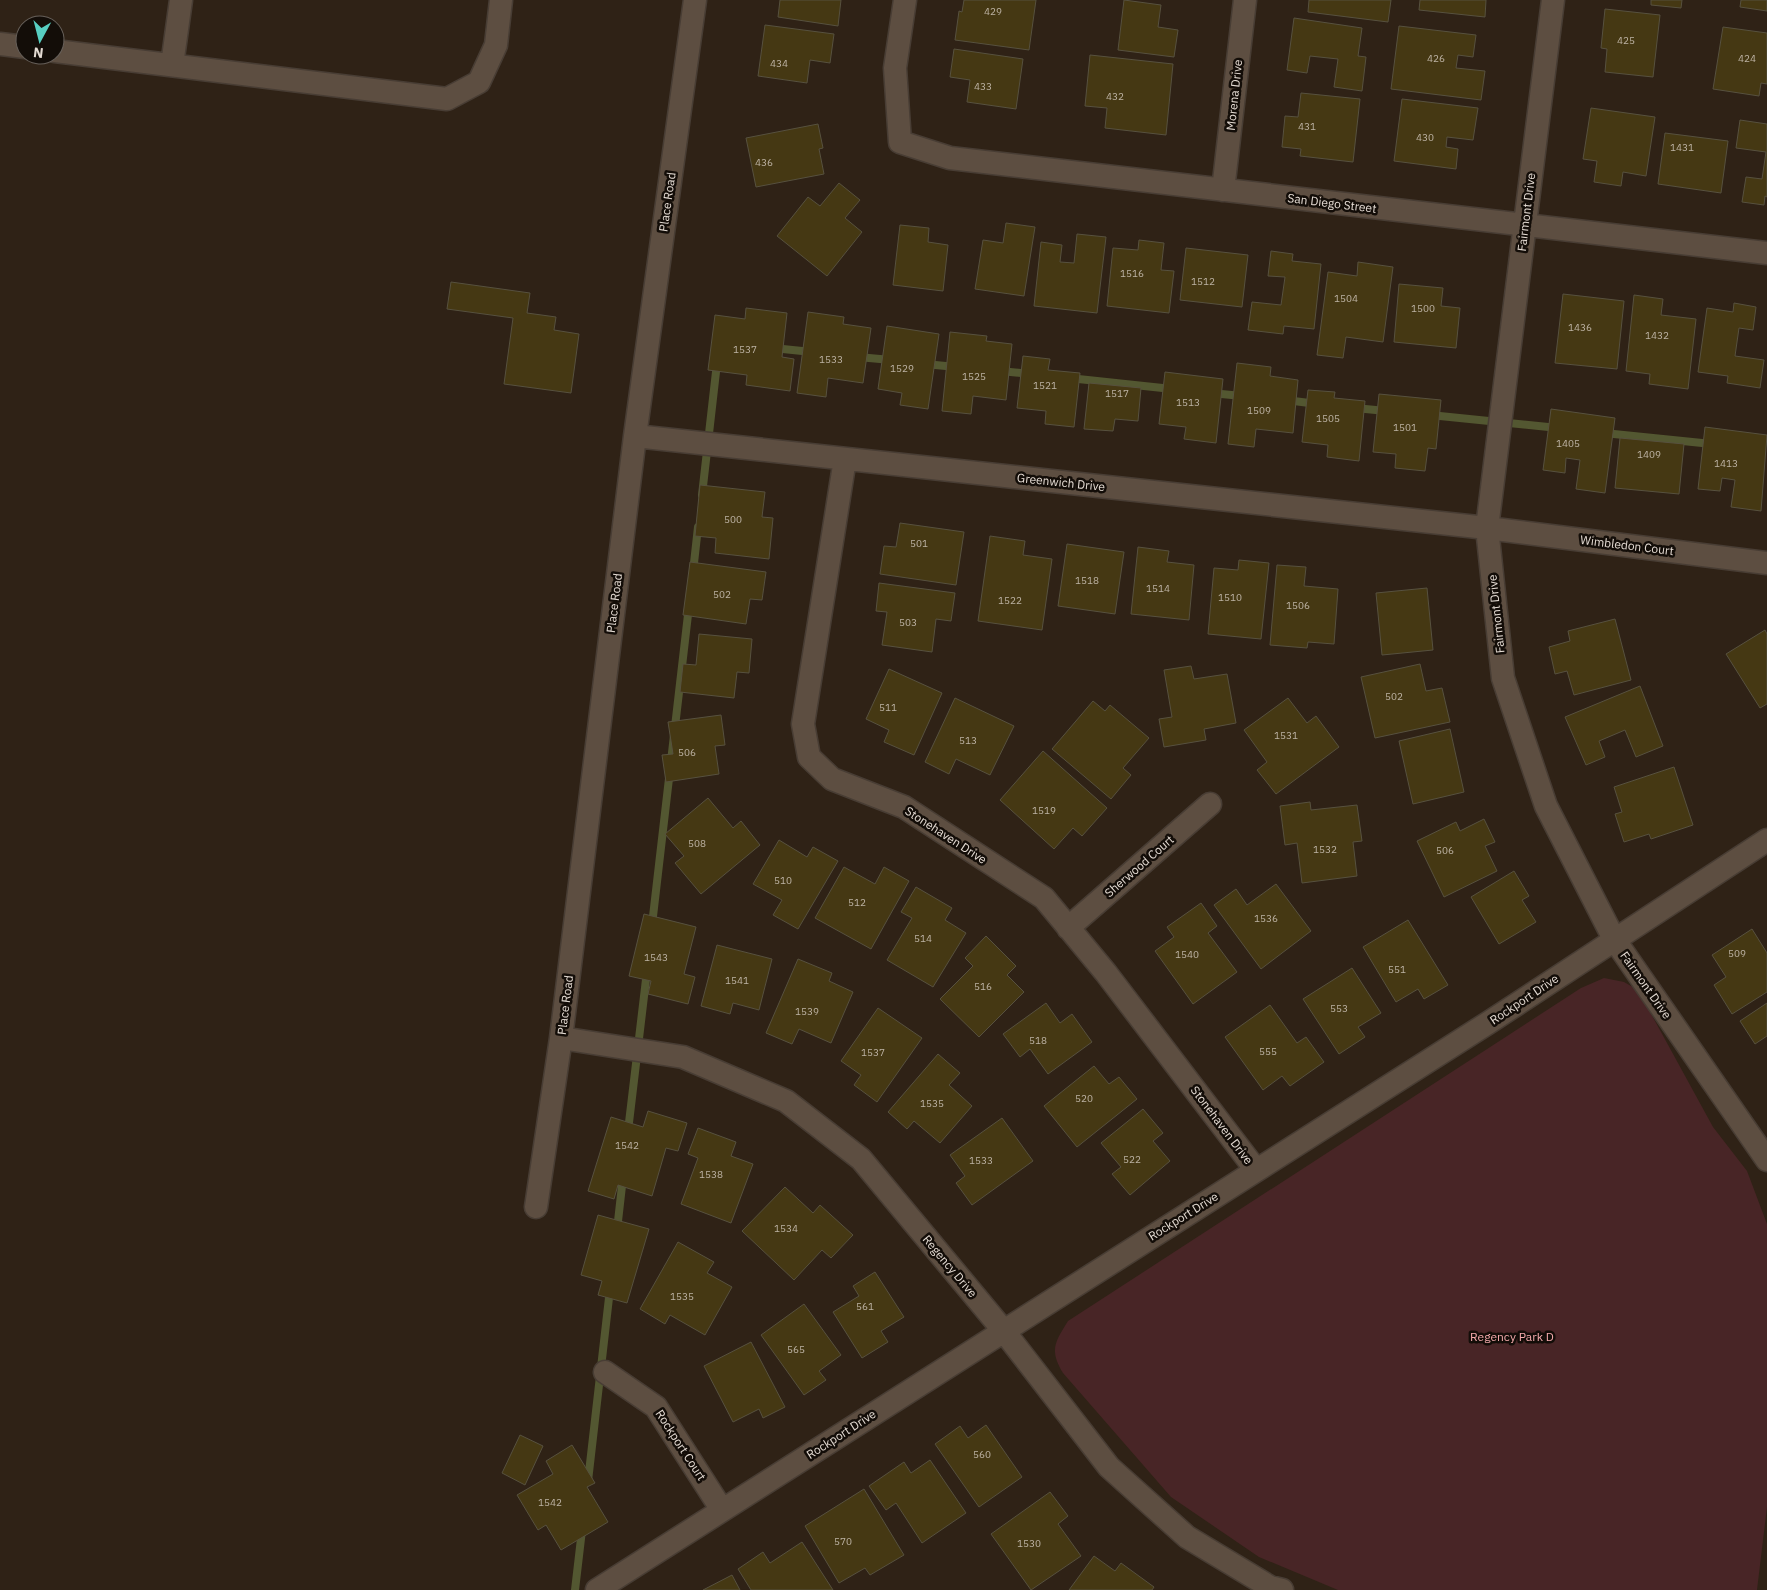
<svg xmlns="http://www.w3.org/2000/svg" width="1767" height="1590" font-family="'IBM Plex Sans',sans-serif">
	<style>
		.green { fill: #482526 }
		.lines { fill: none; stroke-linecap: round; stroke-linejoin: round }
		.stream { stroke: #535731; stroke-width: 8 }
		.building { fill: #453813; stroke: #57513f }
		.street-casing { stroke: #483d34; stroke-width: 25 }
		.street { stroke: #5d4e41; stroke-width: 22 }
		.labels { text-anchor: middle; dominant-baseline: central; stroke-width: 5; stroke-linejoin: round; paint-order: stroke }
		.number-label { font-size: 10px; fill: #bdb3a4 }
		.street-label { font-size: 12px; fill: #e5dcd4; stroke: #130d08 }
		.park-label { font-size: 12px; fill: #f5abad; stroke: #130d08 }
	</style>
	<rect width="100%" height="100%" fill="#2f2216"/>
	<path class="green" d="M 1604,978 L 1624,982 L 1638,990 L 1713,1127 L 1747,1171 L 1767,1224 L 1767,1507 L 1757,1590 L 1338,1590 L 1259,1557 L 1171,1497 L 1063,1373 C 1049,1350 1055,1342 1068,1321 L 1581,988 Z"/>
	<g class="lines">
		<path class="stream" d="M 773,348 L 812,352
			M 858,357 L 891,360
			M 925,364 L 956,367
			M 1000,371 L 1031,374
			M 1069,378 L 1172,389
			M 1211,393 L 1242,396
			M 1286,400 L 1317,404
			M 1355,408 L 1386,411
			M 1430,415 L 1558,428
			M 1604,433 L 1712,444
			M 702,495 L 717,363
			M 693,572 L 698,527
			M 652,925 L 689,606
			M 628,1131 L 647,971
			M 617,1230 L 623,1177
			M 588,1481 L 610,1289
			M 575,1590 L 582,1530"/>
	</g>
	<path class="building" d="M 780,0 L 841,0 L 838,26 L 778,17 Z
		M 964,0 L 1036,0 L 1029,50 L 955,40 L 959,11 L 962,12 Z
		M 1124,0 L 1161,5 L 1158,27 L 1178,30 L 1174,57 L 1118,50 Z
		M 1309,0 L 1391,0 L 1388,22 L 1308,12 Z
		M 1420,0 L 1486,0 L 1485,17 L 1419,10 Z
		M 1651,0 L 1682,0 L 1681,8 L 1651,5 Z
		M 1741,0 L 1767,0 L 1767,11 L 1740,7 Z
		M 1605,9 L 1660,15 L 1653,77 L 1605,72 L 1607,49 L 1601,48 Z
		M 1294,18 L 1362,28 L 1358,56 L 1366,57 L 1362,91 L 1334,87 L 1338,59 L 1310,56 L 1307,73 L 1287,70 Z
		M 765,25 L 834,34 L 830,63 L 810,60 L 807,83 L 758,76 Z
		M 1399,26 L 1476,35 L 1473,57 L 1458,55 L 1456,68 L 1485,71 L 1481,100 L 1391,89 Z
		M 1723,27 L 1767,33 L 1767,84 L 1761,83 L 1759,96 L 1713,89 Z
		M 954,49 L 1023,59 L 1016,109 L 967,102 L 970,80 L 950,77 Z
		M 1090,55 L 1173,64 L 1166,135 L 1105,128 L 1107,108 L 1085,106 Z
		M 1301,93 L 1360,99 L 1353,162 L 1300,156 L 1301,149 L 1282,147 L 1285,116 L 1298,117 Z
		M 1402,99 L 1478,108 L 1473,140 L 1447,137 L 1446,147 L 1458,149 L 1456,169 L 1394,161 Z
		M 1591,108 L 1655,117 L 1646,176 L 1623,172 L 1621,186 L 1594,182 L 1597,161 L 1583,159 Z
		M 1740,120 L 1767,124 L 1767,197 L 1765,196 L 1764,205 L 1742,202 L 1746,177 L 1762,179 L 1766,152 L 1736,148 Z
		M 818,124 L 823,148 L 819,149 L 824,174 L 756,187 L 746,138 Z
		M 1665,133 L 1728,141 L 1721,193 L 1658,184 Z
		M 839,183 L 860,200 L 845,218 L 862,232 L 827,276 L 777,236 L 808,197 L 820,206 Z
		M 1006,223 L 1035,227 L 1024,296 L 975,289 L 983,240 L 1003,243 Z
		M 900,225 L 929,228 L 928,242 L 948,245 L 943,291 L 893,285 Z
		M 1077,234 L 1106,237 L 1097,313 L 1034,306 L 1041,242 L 1062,245 L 1060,262 L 1074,263 Z
		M 1139,240 L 1164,243 L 1161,270 L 1174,271 L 1169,313 L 1107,306 L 1113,248 L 1138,250 Z
		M 1186,248 L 1248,255 L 1242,307 L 1180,300 Z
		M 1271,251 L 1293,254 L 1292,261 L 1321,264 L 1314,329 L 1284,326 L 1283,334 L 1248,330 L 1252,302 L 1281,305 L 1285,277 L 1268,276 Z
		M 1358,262 L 1393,267 L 1383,342 L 1346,337 L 1343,358 L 1317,355 L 1328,272 L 1357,276 Z
		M 451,282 L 530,293 L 527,313 L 556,317 L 554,330 L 579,334 L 571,393 L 504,384 L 513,318 L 447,309 Z
		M 1399,284 L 1443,288 L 1441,306 L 1460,308 L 1456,348 L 1394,342 Z
		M 1563,294 L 1624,301 L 1617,369 L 1555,363 Z
		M 1634,295 L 1663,299 L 1661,315 L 1696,319 L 1688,389 L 1649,384 L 1650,374 L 1626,371 Z
		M 1734,303 L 1756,307 L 1753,330 L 1739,328 L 1735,356 L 1764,360 L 1760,388 L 1727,383 L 1728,376 L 1698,372 L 1707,308 L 1733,312 Z
		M 746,308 L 787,313 L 782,357 L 794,359 L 790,391 L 746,385 L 747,375 L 708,370 L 715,315 L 745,319 Z
		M 808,312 L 844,317 L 843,324 L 871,328 L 863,383 L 828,378 L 826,397 L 797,393 Z
		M 887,326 L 939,334 L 928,409 L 900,405 L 902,393 L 878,389 Z
		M 950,332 L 987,336 L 986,341 L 1012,344 L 1006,400 L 973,396 L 971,414 L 942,411 Z
		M 1023,356 L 1050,359 L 1048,370 L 1080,373 L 1074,427 L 1045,424 L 1046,411 L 1017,408 Z
		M 1237,363 L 1271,367 L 1270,376 L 1298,380 L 1293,433 L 1256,429 L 1254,447 L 1228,444 Z
		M 1165,372 L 1223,379 L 1216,443 L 1184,439 L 1186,427 L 1159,424 Z
		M 1089,383 L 1141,388 L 1138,421 L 1115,419 L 1113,431 L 1084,429 Z
		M 1308,390 L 1335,392 L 1334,398 L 1365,401 L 1359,461 L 1327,457 L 1328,445 L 1302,442 Z
		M 1379,394 L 1441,400 L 1436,449 L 1428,448 L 1425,471 L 1395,468 L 1396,454 L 1373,452 Z
		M 1551,409 L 1615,418 L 1605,493 L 1576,489 L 1580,460 L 1566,458 L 1565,473 L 1543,470 Z
		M 1705,427 L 1767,435 L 1761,511 L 1731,507 L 1735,480 L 1722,478 L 1720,491 L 1698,489 Z
		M 1620,438 L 1684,444 L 1679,494 L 1615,488 Z
		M 700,485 L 765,492 L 762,517 L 773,518 L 769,559 L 715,553 L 716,538 L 695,536 Z
		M 900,523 L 964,532 L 956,585 L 880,574 L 884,546 L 896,547 Z
		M 990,536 L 1025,541 L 1023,555 L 1052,559 L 1042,630 L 978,621 Z
		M 1067,544 L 1124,552 L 1115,614 L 1058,606 Z
		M 1138,547 L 1169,551 L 1167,562 L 1194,565 L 1189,620 L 1131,614 Z
		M 1239,560 L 1269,563 L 1261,639 L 1208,634 L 1214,568 L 1238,570 Z
		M 690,562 L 766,572 L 762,600 L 750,599 L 746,624 L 683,615 Z
		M 1277,565 L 1306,567 L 1304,586 L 1338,589 L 1334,644 L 1308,642 L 1307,648 L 1270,645 Z
		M 879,583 L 955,593 L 951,621 L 936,619 L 932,652 L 882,645 L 887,612 L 876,611 Z
		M 1427,588 L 1433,650 L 1382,655 L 1376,593 Z
		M 1615,619 L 1631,680 L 1574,695 L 1567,671 L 1555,674 L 1549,647 L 1570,641 L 1568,631 Z
		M 1765,630 L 1767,634 L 1767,704 L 1760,708 L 1726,654 Z
		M 699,634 L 752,639 L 749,673 L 737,672 L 734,698 L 680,692 L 683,664 L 696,665 Z
		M 1420,664 L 1426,691 L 1442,688 L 1450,722 L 1375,738 L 1361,677 Z
		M 1191,666 L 1194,679 L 1227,674 L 1236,723 L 1204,729 L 1206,740 L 1164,747 L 1159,719 L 1172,717 L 1164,670 Z
		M 889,669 L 942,693 L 914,755 L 884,742 L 889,730 L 866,719 Z
		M 1640,686 L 1663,746 L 1636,757 L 1625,730 L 1599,741 L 1605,757 L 1586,765 L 1565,717 Z
		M 955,698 L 1014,726 L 990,775 L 956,759 L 949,774 L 925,762 Z
		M 1288,698 L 1307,723 L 1316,716 L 1339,747 L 1276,794 L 1257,770 L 1267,762 L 1244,730 Z
		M 1093,701 L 1105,711 L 1110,705 L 1149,738 L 1123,768 L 1131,775 L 1111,799 L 1052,749 Z
		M 721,715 L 725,745 L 715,746 L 719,774 L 666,782 L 662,755 L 673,754 L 668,722 Z
		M 1450,729 L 1464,792 L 1413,804 L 1399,741 Z
		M 1043,751 L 1107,808 L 1082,836 L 1073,828 L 1054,849 L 1000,800 Z
		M 1674,767 L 1693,825 L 1651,839 L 1649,834 L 1624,842 L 1615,814 L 1622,812 L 1614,787 Z
		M 708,798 L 733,828 L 741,821 L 760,845 L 701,894 L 675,863 L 684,856 L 665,834 Z
		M 1310,802 L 1311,810 L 1357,805 L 1362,841 L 1353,842 L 1357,876 L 1302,883 L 1297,843 L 1285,845 L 1280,806 Z
		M 1484,819 L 1495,842 L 1485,846 L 1497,871 L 1444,897 L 1417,841 L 1456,822 L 1460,831 Z
		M 779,840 L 807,857 L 813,847 L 838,861 L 798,929 L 773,915 L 782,900 L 753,884 Z
		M 844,867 L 875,884 L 884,867 L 909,881 L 871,949 L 815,918 Z
		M 1514,871 L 1529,896 L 1522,900 L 1536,922 L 1499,944 L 1471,897 Z
		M 1276,884 L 1311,931 L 1261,969 L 1214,905 L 1236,889 L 1247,905 Z
		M 916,887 L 952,908 L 945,920 L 966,933 L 933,987 L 887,960 L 912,918 L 901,912 Z
		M 1201,903 L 1217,926 L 1208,933 L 1237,972 L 1193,1004 L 1155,951 L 1174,937 L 1167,927 Z
		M 644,914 L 696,927 L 684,974 L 695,977 L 688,1004 L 648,994 L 651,981 L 629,976 Z
		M 1408,920 L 1448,985 L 1424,999 L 1418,989 L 1396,1002 L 1363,947 Z
		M 1752,929 L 1767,953 L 1767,992 L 1732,1014 L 1714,985 L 1726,977 L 1712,955 Z
		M 986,936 L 1016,966 L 1007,975 L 1024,992 L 979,1037 L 940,999 L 973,966 L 965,958 Z
		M 717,945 L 772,959 L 759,1010 L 733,1003 L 730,1014 L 701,1006 Z
		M 798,959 L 832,973 L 829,981 L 853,992 L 831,1043 L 799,1029 L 792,1044 L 766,1033 Z
		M 1352,968 L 1381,1013 L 1358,1027 L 1365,1037 L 1339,1054 L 1303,999 Z
		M 1046,1003 L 1060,1023 L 1072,1014 L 1092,1042 L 1048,1074 L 1030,1049 L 1020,1057 L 1003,1034 Z
		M 1767,1003 L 1767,1036 L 1755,1044 L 1740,1021 Z
		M 1270,1005 L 1297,1043 L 1306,1037 L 1324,1062 L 1290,1086 L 1282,1076 L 1263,1090 L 1225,1037 Z
		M 878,1008 L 922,1038 L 877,1102 L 854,1085 L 861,1075 L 841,1061 Z
		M 938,1054 L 960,1073 L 949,1085 L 972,1106 L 940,1143 L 914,1121 L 907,1129 L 888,1112 Z
		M 1094,1066 L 1109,1084 L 1119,1077 L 1137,1099 L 1077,1147 L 1044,1106 Z
		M 1143,1109 L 1163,1133 L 1153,1141 L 1170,1161 L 1130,1195 L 1112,1174 L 1121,1167 L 1101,1143 Z
		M 648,1111 L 687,1123 L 678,1151 L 666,1148 L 652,1196 L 618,1185 L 614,1199 L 588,1191 L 611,1117 L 643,1127 Z
		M 1002,1118 L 1033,1161 L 972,1205 L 956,1183 L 965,1176 L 950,1155 Z
		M 698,1128 L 736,1142 L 731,1156 L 753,1164 L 731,1223 L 681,1204 L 698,1158 L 688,1154 Z
		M 785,1187 L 813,1213 L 820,1205 L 853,1235 L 831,1258 L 822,1250 L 794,1280 L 742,1231 Z
		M 598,1215 L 649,1229 L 627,1303 L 598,1295 L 602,1281 L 581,1275 Z
		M 678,1242 L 714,1262 L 707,1273 L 732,1287 L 705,1335 L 670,1315 L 665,1324 L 640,1309 Z
		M 875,1272 L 904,1317 L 881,1331 L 888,1342 L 862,1358 L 833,1312 L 859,1296 L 853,1286 Z
		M 804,1304 L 841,1355 L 819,1371 L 826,1380 L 804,1395 L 761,1335 Z
		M 751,1342 L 785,1407 L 763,1418 L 759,1409 L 733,1422 L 704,1366 Z
		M 986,1425 L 1022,1477 L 979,1507 L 935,1444 L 960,1426 L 968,1438 Z
		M 520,1435 L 543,1446 L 525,1485 L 502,1473 Z
		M 572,1445 L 595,1483 L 587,1487 L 608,1522 L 561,1550 L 546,1525 L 538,1530 L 517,1495 L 553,1474 L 546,1461 Z
		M 930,1460 L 966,1513 L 922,1543 L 896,1503 L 886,1510 L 869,1486 L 904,1462 L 911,1473 Z
		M 864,1489 L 904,1555 L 870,1575 L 865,1568 L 839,1583 L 805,1526 Z
		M 1050,1492 L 1068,1516 L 1058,1524 L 1081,1556 L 1031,1590 L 991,1534 Z
		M 802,1542 L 833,1590 L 751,1590 L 738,1569 L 763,1552 L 770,1563 Z
		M 1094,1556 L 1115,1571 L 1121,1563 L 1154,1587 L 1152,1590 L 1069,1590 Z
		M 732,1575 L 740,1590 L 703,1590 Z"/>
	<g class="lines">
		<defs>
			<path id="street" d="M 905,0 L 895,68 L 900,142 L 950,158 L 1767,253
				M 1553,0 L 1487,528 L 1503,678 L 1546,806 L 1614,939 L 1767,1160
				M 0,44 L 25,47
				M 55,51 L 447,99 L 479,82 L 496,45 L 501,0
				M 172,65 L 181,0
				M 1223,190 L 1245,0
				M 635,436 L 1487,528 L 1767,563
				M 845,459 L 803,724 L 809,757 L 832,779 L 904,807 L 1044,898 L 1106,973 L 1256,1170
				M 1068,928 L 1210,804
				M 561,1038 L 683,1057 L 786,1101 L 861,1159 L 1003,1330 L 1109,1467 L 1187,1537 L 1270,1587 L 1282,1590
				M 536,1207 L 561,1038 L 635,436 L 695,0
				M 605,1372 L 656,1407 L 722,1510
				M 597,1590 L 1488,1023 L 1767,840"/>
		</defs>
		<use href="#street" class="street-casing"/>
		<use href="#street" class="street"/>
	</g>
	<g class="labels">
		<g class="number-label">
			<text x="993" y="11">429</text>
			<text x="1626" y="40">425</text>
			<text x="1436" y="58">426</text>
			<text x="1747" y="58">424</text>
			<text x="779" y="63">434</text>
			<text x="983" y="86">433</text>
			<text x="1115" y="96">432</text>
			<text x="1307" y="126">431</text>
			<text x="1425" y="137">430</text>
			<text x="1682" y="147">1431</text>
			<text x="764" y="162">436</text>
			<text x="1132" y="273">1516</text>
			<text x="1203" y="281">1512</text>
			<text x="1346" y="298">1504</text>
			<text x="1423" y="308">1500</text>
			<text x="1580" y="327">1436</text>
			<text x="1657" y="335">1432</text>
			<text x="745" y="349">1537</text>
			<text x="831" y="359">1533</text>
			<text x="902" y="368">1529</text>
			<text x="974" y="376">1525</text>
			<text x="1045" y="385">1521</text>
			<text x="1117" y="393">1517</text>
			<text x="1188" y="402">1513</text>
			<text x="1259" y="410">1509</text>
			<text x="1328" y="418">1505</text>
			<text x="1405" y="427">1501</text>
			<text x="1568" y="443">1405</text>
			<text x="1649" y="454">1409</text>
			<text x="1726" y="463">1413</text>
			<text x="733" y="519">500</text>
			<text x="919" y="543">501</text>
			<text x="1087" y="580">1518</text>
			<text x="1158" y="588">1514</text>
			<text x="722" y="594">502</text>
			<text x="1230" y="597">1510</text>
			<text x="1010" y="600">1522</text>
			<text x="1298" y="605">1506</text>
			<text x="908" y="622">503</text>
			<text x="1394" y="696">502</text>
			<text x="888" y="707">511</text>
			<text x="1286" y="735">1531</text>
			<text x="968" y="740">513</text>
			<text x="687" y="752">506</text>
			<text x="1044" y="810">1519</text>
			<text x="697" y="843">508</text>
			<text x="1325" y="849">1532</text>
			<text x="1445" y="850">506</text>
			<text x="783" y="880">510</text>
			<text x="857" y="902">512</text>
			<text x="1266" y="918">1536</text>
			<text x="923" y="938">514</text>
			<text x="1737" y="953">509</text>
			<text x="1187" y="954">1540</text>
			<text x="656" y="957">1543</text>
			<text x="1397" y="969">551</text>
			<text x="737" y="980">1541</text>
			<text x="983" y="986">516</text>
			<text x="1339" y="1008">553</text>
			<text x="807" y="1011">1539</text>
			<text x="1038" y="1040">518</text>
			<text x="1268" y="1051">555</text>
			<text x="873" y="1052">1537</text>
			<text x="1084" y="1098">520</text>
			<text x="932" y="1103">1535</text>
			<text x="627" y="1145">1542</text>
			<text x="1132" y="1159">522</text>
			<text x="981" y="1160">1533</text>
			<text x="711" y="1174">1538</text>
			<text x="786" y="1228">1534</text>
			<text x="682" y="1296">1535</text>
			<text x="865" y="1306">561</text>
			<text x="796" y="1349">565</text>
			<text x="982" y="1454">560</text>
			<text x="550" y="1502">1542</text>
			<text x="843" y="1541">570</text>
			<text x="1029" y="1543">1530</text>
		</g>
		<g class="street-label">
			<text transform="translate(1234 95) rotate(-84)">Morena Drive</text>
			<text transform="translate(667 202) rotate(-82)">Place Road</text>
			<text transform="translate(1332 203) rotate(7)">San Diego Street</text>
			<text transform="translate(1526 212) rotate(-83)">Fairmont Drive</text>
			<text transform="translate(1061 482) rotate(6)">Greenwich Drive</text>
			<text transform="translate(1627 545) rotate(7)">Wimbledon Court</text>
			<text transform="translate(614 603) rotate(-83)">Place Road</text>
			<text transform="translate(1496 614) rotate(-96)">Fairmont Drive</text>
			<text transform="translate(946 835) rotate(33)">Stonehaven Drive</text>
			<text transform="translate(1139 866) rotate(-41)">Sherwood Court</text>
			<text transform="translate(1646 985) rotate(55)">Fairmont Drive</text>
			<text transform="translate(1524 999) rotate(-34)">Rockport Drive</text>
			<text transform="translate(565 1005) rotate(-83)">Place Road</text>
			<text transform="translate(1222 1125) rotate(53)">Stonehaven Drive</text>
			<text transform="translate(1183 1216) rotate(-32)">Rockport Drive</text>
			<text transform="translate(950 1266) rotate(50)">Regency Drive</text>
			<text transform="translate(841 1434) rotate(-33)">Rockport Drive</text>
			<text transform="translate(681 1445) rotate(57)">Rockport Court</text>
		</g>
		<g class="park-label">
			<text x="1512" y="1336">Regency Park D</text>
		</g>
	</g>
	<g transform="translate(40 40) rotate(187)"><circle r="24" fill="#130d08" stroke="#67605a"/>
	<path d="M0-4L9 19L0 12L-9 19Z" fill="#57cec1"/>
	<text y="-8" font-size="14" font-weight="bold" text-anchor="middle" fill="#e5dcd4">N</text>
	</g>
</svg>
